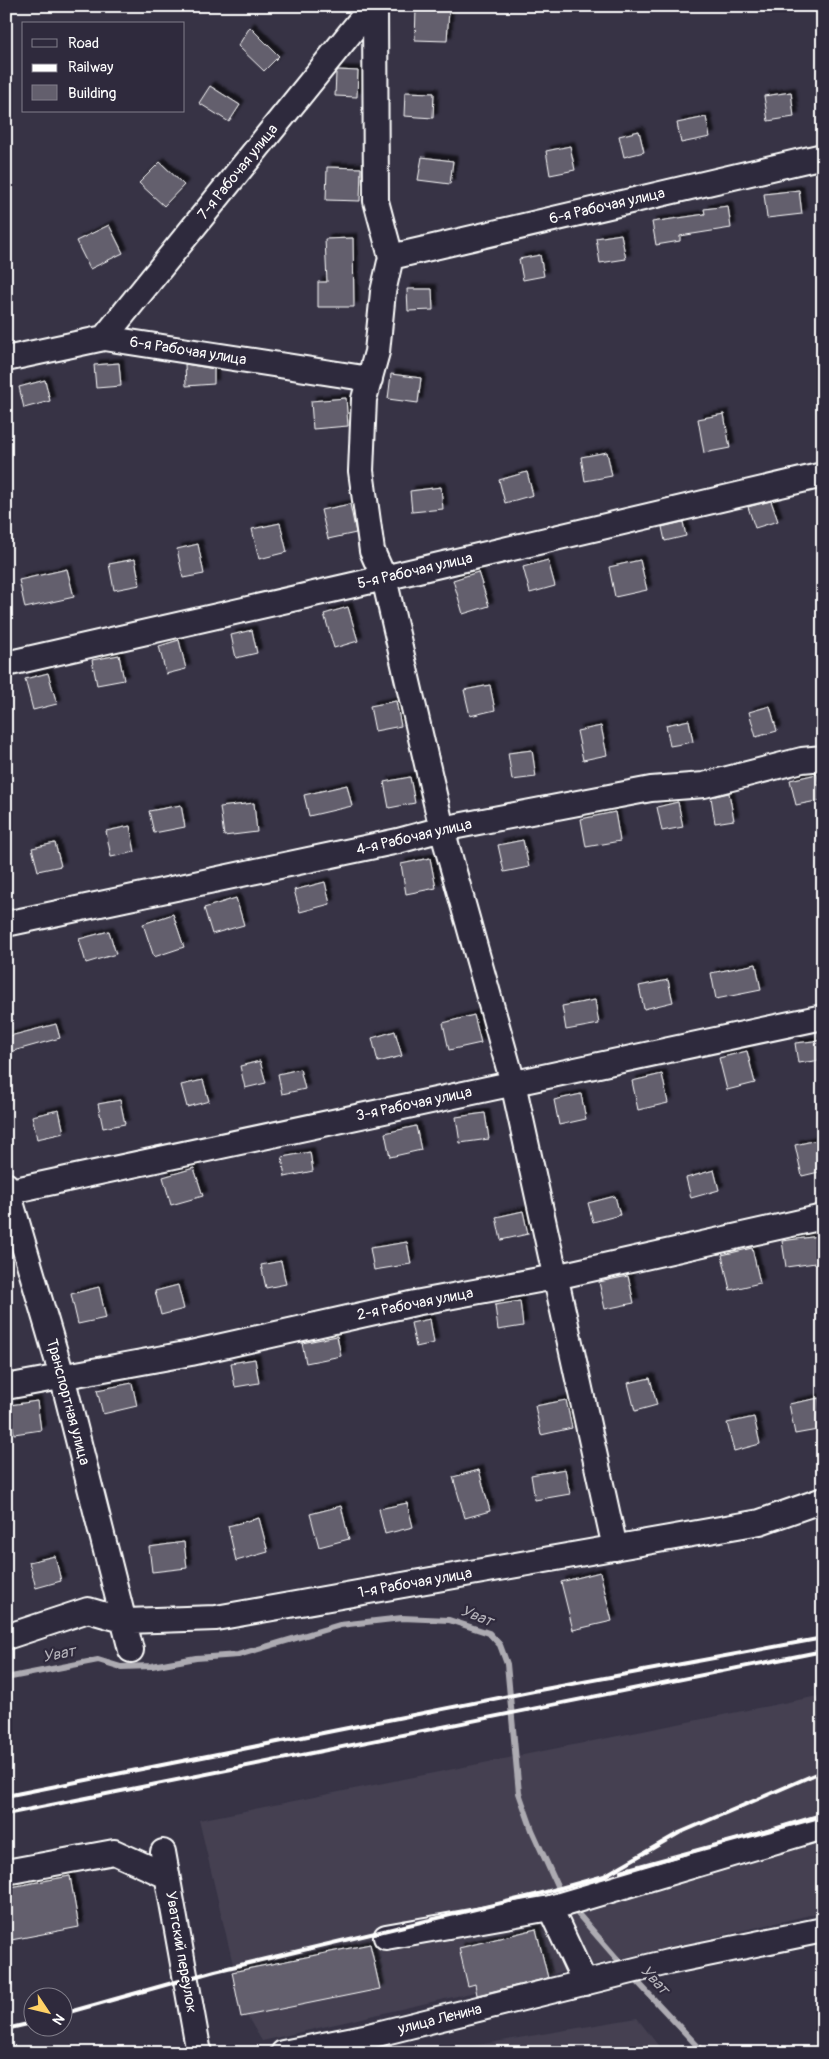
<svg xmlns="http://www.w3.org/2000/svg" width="829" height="2059" font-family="Pangolin,sans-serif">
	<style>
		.built { fill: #444051 }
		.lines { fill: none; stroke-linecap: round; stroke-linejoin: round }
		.stream { stroke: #adabb2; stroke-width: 6 }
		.building { fill: #635f6d; stroke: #fff; filter: url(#shadow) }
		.minor-casing { stroke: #fff; stroke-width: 28 }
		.minor { stroke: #2f2a3d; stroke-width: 24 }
		.rail { stroke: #fff; stroke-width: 4 }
		.labels { text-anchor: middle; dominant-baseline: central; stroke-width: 4.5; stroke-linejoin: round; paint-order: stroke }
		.street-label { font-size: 15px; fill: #fff; stroke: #2f2a3d }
		.water-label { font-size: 16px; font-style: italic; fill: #b4b2b9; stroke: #2f2a3d }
	</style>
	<defs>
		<filter id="shadow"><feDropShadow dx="4.5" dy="-4.5" stdDeviation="1" flood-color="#0009"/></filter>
	</defs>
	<rect width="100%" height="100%" fill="#373345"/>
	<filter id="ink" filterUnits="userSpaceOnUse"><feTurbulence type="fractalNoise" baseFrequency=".02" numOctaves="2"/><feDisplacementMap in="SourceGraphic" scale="10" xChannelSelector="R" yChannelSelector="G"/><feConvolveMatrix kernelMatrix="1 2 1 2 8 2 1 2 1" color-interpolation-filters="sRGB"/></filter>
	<g filter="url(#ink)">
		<path class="built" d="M 823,1695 L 823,1912 L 262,2041 L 244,2011 L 199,1820 Z
			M 637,2018 L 664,2053 L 430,2053 Z"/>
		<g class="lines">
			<path class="stream" d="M 6,1678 L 98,1660 L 121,1667 L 152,1666 L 196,1658 L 238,1655 L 340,1625 L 402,1618 L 449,1620 L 489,1633 L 500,1645 L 507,1664 L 519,1793 L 532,1830 L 559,1890 L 565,1897
				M 572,1907 L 625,1968
				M 633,1977 L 704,2053"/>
		</g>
		<path class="building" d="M 416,9 L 449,10 L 447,41 L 415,40 Z
			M 250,27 L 279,56 L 264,71 L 238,46 Z
			M 338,70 L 358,71 L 357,97 L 335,96 L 336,73 Z
			M 210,86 L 240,105 L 229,122 L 199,103 Z
			M 405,92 L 434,93 L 433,118 L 404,116 Z
			M 791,92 L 794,117 L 768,121 L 764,96 Z
			M 706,117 L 710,137 L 681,143 L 677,123 Z
			M 639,131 L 644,152 L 624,157 L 619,136 Z
			M 570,146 L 575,170 L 550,175 L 546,151 Z
			M 422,157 L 453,161 L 450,184 L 418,180 Z
			M 160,162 L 184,185 L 164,206 L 139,183 Z
			M 327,167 L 361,168 L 360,201 L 326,200 Z
			M 799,190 L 802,214 L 767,218 L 764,194 Z
			M 728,206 L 731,228 L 680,236 L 680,241 L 656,245 L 652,222 L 705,214 L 704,209 Z
			M 109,225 L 123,253 L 90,269 L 76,241 Z
			M 621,234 L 626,259 L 600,263 L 596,238 Z
			M 353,238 L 354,307 L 318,307 L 318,282 L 327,282 L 325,239 Z
			M 540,255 L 544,276 L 523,280 L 519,259 Z
			M 407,289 L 432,289 L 433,310 L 408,311 Z
			M 119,363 L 121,386 L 96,388 L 94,365 Z
			M 185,364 L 214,369 L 214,384 L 186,386 Z
			M 391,374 L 421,378 L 418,403 L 388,399 Z
			M 45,380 L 50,401 L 24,408 L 19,387 Z
			M 346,398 L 348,426 L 313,429 L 311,401 Z
			M 724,414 L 730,448 L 704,453 L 698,419 Z
			M 607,452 L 612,476 L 585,481 L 581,457 Z
			M 527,472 L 533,495 L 505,503 L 499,480 Z
			M 441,487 L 443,509 L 412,512 L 410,491 Z
			M 771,501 L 778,521 L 755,528 L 748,507 Z
			M 350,504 L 356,533 L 328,539 L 321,510 Z
			M 683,522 L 686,536 L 665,541 L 662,527 Z
			M 280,523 L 287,552 L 259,559 L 252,529 Z
			M 198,544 L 204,574 L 183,578 L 177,549 Z
			M 135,559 L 140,585 L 114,590 L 109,564 Z
			M 548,560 L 555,586 L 530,593 L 523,567 Z
			M 640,560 L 647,590 L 615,597 L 609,567 Z
			M 67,569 L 74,597 L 25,608 L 19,580 Z
			M 478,572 L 489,606 L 463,614 L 453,580 Z
			M 348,607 L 358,641 L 334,648 L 324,614 Z
			M 252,630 L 257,653 L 236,658 L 231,635 Z
			M 179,640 L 186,669 L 166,674 L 159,646 Z
			M 119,655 L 124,680 L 97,685 L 92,660 Z
			M 48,673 L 57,704 L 33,710 L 25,679 Z
			M 490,685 L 495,710 L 470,716 L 464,690 Z
			M 396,701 L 401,726 L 375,731 L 370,706 Z
			M 770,706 L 777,731 L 756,737 L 749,712 Z
			M 689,720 L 693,742 L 670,746 L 666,725 Z
			M 601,726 L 607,755 L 583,760 L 577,731 Z
			M 532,750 L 536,777 L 512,780 L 508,753 Z
			M 817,774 L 822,800 L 796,805 L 790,780 Z
			M 410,777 L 415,803 L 389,808 L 384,782 Z
			M 347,785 L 352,806 L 309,816 L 304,795 Z
			M 729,793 L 734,820 L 715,823 L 711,797 Z
			M 678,802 L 683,827 L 662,831 L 657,807 Z
			M 254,803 L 257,832 L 224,836 L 220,807 Z
			M 181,805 L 185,827 L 154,833 L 149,811 Z
			M 615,812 L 620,841 L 586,847 L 581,819 Z
			M 130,826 L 135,852 L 111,857 L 106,831 Z
			M 523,840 L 529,867 L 504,872 L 498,845 Z
			M 55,843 L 61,866 L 38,871 L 32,848 Z
			M 430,858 L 436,888 L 406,894 L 401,864 Z
			M 325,882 L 330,904 L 300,912 L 294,890 Z
			M 236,898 L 244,925 L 212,934 L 204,908 Z
			M 173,914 L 184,947 L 154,957 L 143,924 Z
			M 109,931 L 116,954 L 86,963 L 79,939 Z
			M 756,964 L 761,990 L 716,999 L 711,973 Z
			M 668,980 L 673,1002 L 644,1009 L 639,986 Z
			M 595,1000 L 599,1024 L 566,1030 L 562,1006 Z
			M 474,1015 L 481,1043 L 449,1050 L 443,1023 Z
			M 56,1024 L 60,1038 L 6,1053 L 6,1037 Z
			M 395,1031 L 402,1056 L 378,1062 L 372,1038 Z
			M 823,1040 L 823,1060 L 798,1063 L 795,1043 Z
			M 747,1051 L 755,1083 L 727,1090 L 719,1058 Z
			M 260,1061 L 266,1083 L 245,1088 L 240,1066 Z
			M 300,1069 L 305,1089 L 282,1094 L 278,1074 Z
			M 662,1074 L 668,1103 L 638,1110 L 632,1081 Z
			M 203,1080 L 209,1101 L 187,1107 L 181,1085 Z
			M 581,1094 L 586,1119 L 559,1125 L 554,1100 Z
			M 120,1100 L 125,1124 L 103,1128 L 98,1104 Z
			M 59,1110 L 64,1133 L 37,1139 L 32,1116 Z
			M 485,1113 L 489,1139 L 460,1143 L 456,1117 Z
			M 416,1126 L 421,1150 L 390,1157 L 385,1133 Z
			M 817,1140 L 823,1171 L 802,1176 L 795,1145 Z
			M 310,1152 L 313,1171 L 285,1177 L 282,1157 Z
			M 194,1168 L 203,1196 L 171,1205 L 163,1177 Z
			M 714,1170 L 719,1190 L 691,1198 L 686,1178 Z
			M 615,1196 L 620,1215 L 593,1222 L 588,1203 Z
			M 523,1211 L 528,1234 L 501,1240 L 496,1217 Z
			M 819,1236 L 823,1262 L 786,1267 L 782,1241 Z
			M 407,1242 L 411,1264 L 374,1270 L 370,1248 Z
			M 752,1248 L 760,1283 L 730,1290 L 722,1255 Z
			M 281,1261 L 286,1284 L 266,1288 L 261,1265 Z
			M 628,1276 L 634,1303 L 605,1309 L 599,1282 Z
			M 178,1285 L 184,1309 L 161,1315 L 155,1291 Z
			M 99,1287 L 106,1318 L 78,1324 L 71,1294 Z
			M 520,1301 L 523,1326 L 498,1330 L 495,1305 Z
			M 430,1319 L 434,1343 L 416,1347 L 411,1323 Z
			M 337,1336 L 341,1356 L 306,1363 L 302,1343 Z
			M 255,1359 L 259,1383 L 235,1387 L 231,1363 Z
			M 650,1378 L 657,1405 L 635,1411 L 628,1383 Z
			M 132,1383 L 137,1406 L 103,1414 L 97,1390 Z
			M 819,1398 L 823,1429 L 795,1434 L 789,1404 Z
			M 566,1400 L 572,1428 L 541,1435 L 535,1406 Z
			M 37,1401 L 41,1430 L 14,1434 L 10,1405 Z
			M 754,1417 L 760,1444 L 734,1451 L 727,1423 Z
			M 565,1469 L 570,1494 L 535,1500 L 531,1475 Z
			M 479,1470 L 490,1511 L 465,1518 L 453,1477 Z
			M 407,1503 L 413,1527 L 385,1534 L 379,1509 Z
			M 341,1506 L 349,1539 L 319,1547 L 310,1514 Z
			M 259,1518 L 268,1552 L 236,1561 L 228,1526 Z
			M 184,1542 L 187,1568 L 152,1572 L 149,1547 Z
			M 55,1556 L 61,1581 L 36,1588 L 29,1562 Z
			M 600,1572 L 612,1621 L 573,1630 L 561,1582 Z
			M 70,1876 L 79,1927 L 6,1941 L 6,1888 Z
			M 536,1929 L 548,1978 L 477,1995 L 475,1984 L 468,1986 L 459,1948 Z
			M 370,1944 L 380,1989 L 241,2017 L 232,1972 Z"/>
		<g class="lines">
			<defs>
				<path id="minor" d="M 375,6 L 376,201 L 391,257 L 383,292 L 377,352 L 364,399 L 361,471 L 372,551 L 384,578 L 442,829 L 513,1083 L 615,1548
					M 391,257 L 823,156
					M 104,338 L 372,6
					M 6,359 L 104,338 L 370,379
					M 6,664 L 384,578 L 823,475
					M 6,924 L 398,841 L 442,829 L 651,789 L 704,785 L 802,760 L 823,758
					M 6,1185 L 62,1376 L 131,1650
					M 6,1192 L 823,1017
					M 6,1387 L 191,1353 L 415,1303 L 555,1277 L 823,1217
					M 6,1637 L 88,1610 L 126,1621 L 216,1618 L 760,1522 L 823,1500
					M 163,1852 L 199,2053
					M 6,1872 L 114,1852 L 167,1876
					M 550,1908 L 823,1827
					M 386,1937 L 550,1908 L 585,1983
					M 283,2053 L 369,2036 L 668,1962 L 823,1930"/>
			</defs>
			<use href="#minor" class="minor-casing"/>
			<use href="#minor" class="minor"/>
			<path class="rail" d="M 6,1796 L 534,1691 L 823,1638
				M 6,1814 L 823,1651
				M 621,1871 L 823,1816
				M 62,2014 L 215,1971 L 535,1895 L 604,1876 L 679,1833 L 823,1771
				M 6,2029 L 32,2023"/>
		</g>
	</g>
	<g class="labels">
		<g class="street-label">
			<text transform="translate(238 172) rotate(-51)">7-я Рабочая улица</text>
			<text transform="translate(607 206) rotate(-13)">6-я Рабочая улица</text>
			<text transform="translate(188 351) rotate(9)">6-я Рабочая улица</text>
			<text transform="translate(415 571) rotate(-13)">5-я Рабочая улица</text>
			<text transform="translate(414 837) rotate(-13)">4-я Рабочая улица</text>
			<text transform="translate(414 1104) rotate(-12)">3-я Рабочая улица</text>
			<text transform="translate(415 1304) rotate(-11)">2-я Рабочая улица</text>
			<text transform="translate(68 1402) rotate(75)">Транспортная улица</text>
			<text transform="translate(415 1583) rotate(-10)">1-я Рабочая улица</text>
			<text transform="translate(181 1952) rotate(80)">Уватский переулок</text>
			<text transform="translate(440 2019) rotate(-14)">улица Ленина</text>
		</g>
		<g class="water-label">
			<text transform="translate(477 1616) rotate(22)">Уват</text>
			<text transform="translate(59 1654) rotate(-11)">Уват</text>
			<text transform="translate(655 1980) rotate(47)">Уват</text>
		</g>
	</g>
	<rect width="829" height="2059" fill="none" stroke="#2f2a3d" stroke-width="25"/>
	<rect x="12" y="12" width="804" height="2034" fill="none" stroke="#fff" stroke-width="2" filter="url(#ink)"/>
	<rect x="22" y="22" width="162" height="90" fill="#2f2a3d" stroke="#827f8b"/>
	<rect x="32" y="39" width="25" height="8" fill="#2f2a3d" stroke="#827f8b"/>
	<text x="68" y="48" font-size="15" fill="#ffffff">Road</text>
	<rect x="32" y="64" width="25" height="8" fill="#ffffff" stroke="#827f8b"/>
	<text x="68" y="72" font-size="15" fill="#ffffff">Railway</text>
	<rect x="32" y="85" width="25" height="15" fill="#635f6d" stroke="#827f8b"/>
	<text x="68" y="98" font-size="15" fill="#ffffff">Building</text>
	<g transform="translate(48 2012) rotate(125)"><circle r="24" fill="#2f2a3d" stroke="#827f8b"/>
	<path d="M0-4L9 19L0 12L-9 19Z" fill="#ffd166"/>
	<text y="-8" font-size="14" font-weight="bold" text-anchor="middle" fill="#ffffff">N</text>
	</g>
</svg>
